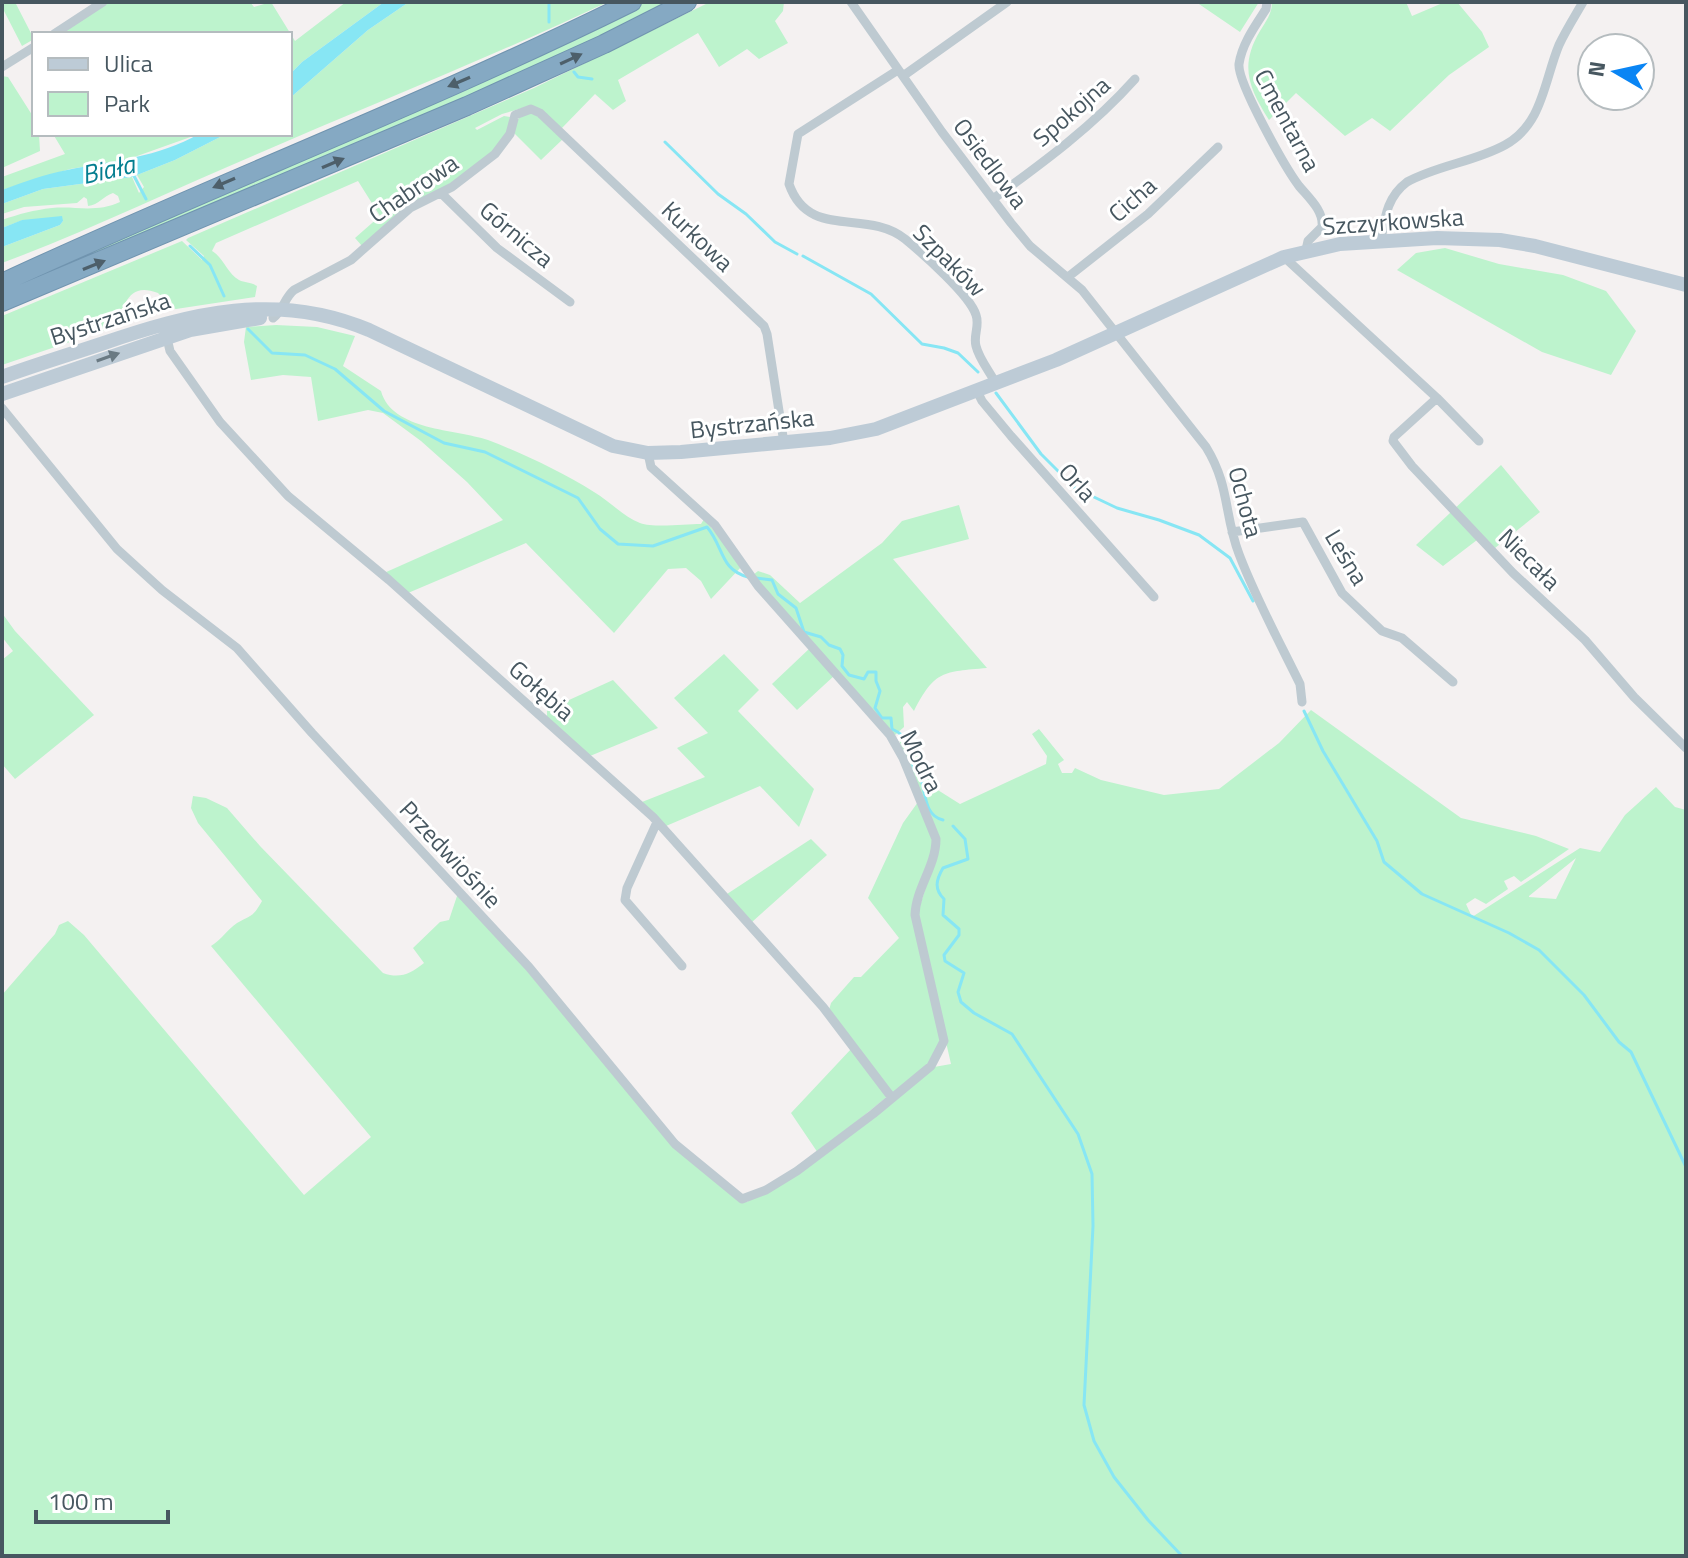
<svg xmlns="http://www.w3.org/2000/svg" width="1688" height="1558" font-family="'Titillium Web',sans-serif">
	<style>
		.green { fill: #bdf3cd; fill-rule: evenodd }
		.water { fill: #87e6f4 }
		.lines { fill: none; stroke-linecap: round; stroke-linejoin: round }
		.stream { stroke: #87e6f4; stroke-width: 3 }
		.highway-casing { stroke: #7094af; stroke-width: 20 }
		.street { stroke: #becad1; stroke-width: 9 }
		.secondary { stroke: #bdcbd6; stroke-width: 14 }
		.highway { stroke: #85a9c3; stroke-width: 18 }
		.oneway { fill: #4d5f6a }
		.oneway2 { fill: #6a7a83 }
		.labels { text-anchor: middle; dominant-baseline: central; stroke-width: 6; stroke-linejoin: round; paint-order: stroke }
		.street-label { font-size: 24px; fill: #475760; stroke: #fff }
		.water-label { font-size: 26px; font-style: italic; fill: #047e90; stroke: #fff }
	</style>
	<rect width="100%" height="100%" fill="#f4f1f1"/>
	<path class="green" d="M 2,2 L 15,2 L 34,39 L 22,46 L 2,7 Z
		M 110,2 L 250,2 L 254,7 L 271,2 L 295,41 L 346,2 L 384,2 L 302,62 L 290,74 L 290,34 L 60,34 Z
		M 409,2 L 608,2 C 491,57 373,104 255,155 C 170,191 88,231 2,263 L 2,247 L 60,225 L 63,221 L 23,220 L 2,228 L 2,220 C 19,214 34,210 52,208 C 77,206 96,213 120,202 L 118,196 L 113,193 C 103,196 99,205 88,206 L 87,199 L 84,197 L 77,203 L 24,207 L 2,214 L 2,204 L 43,189 L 132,177 L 139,193 L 144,187 L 137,175 L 175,160 L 226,134 L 290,134 L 290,98 L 368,30 Z
		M 644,2 L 675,2 L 594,42 L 2,295 L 2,289 L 589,29 Z
		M 710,2 L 784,2 L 783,11 L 775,21 L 788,43 L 759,59 L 747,49 L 719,67 L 698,33 L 618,80 L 626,101 L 613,110 L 595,94 L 561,129 L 529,106 L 502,114 L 475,128 L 477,130 L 504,116 L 510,117 L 507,134 L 494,152 L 362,246 L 355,238 L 380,216 L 358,181 L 216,243 L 212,251 C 223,257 227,273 239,280 C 245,283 251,282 257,286 L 255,297 L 176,309 L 172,308 L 158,293 C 127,281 125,307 114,327 L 2,365 L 2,316 L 182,241 L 202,260 L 204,256 L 186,240 L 188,238 L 534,88 Z
		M 1196,2 L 1259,2 L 1240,32 Z
		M 1272,2 L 1406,2 L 1412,16 L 1445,2 L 1457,2 L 1482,32 L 1489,47 L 1449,75 L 1390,131 L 1372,118 L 1345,136 L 1296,93 L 1269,120 C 1249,88 1239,66 1260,31 C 1266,21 1272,14 1272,2 Z
		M 2,76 L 8,77 L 34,118 L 34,134 L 39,134 L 40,151 L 2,168 Z
		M 535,113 L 564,138 L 541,160 L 513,132 L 520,115 Z
		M 53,134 L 199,134 L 126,160 L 70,169 L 2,190 L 2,177 L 65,154 Z
		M 1445,248 L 1499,264 L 1563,275 L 1606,291 L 1636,331 L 1611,375 L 1542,352 L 1397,270 L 1416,253 Z
		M 276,325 L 317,327 L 355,336 L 343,366 L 381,391 C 392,431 456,429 488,440 C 524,454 560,471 594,492 C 608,500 624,517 640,523 C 654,528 685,524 701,524 L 704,519 L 743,565 L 711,599 L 701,581 L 686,568 L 668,569 L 614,633 L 526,543 L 408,593 L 384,573 L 503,520 L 467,482 L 421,441 L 383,413 L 368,410 L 318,421 L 311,377 L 283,375 L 251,380 L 244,342 L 246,327 Z
		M 1501,465 L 1540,512 L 1495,548 L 1477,540 L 1443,566 L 1416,545 Z
		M 959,505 L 969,539 L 893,559 L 987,668 C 943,672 935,670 914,711 L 907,702 L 903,707 L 904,727 L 895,735 L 753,575 L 758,571 L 770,575 L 800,603 L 882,543 L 902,521 Z
		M 2,613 L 15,631 L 94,715 L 15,779 L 2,764 L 2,660 L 13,651 L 2,637 Z
		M 810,648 L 835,675 L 797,710 L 772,684 Z
		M 724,654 L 759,690 L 738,711 L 814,789 L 799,827 L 760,786 L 666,826 L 642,802 L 705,777 L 677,748 L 708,733 L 674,698 Z
		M 613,680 L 658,728 L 590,756 L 547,717 L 547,710 Z
		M 1311,710 L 1461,818 L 1536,836 L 1569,849 L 1521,882 L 1514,876 L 1504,881 L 1508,889 L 1486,904 L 1475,898 L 1466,904 L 1472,917 L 1580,848 L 1600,852 L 1625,815 L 1656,787 L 1675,807 L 1686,810 L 1686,1556 L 2,1556 L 2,995 L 55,934 L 59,925 L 68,921 L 84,935 L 304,1195 L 371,1137 L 211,946 C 221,940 228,929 237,923 C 252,915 253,917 262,901 L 198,823 L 191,808 L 193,796 L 206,798 L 227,808 L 260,846 L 383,973 C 400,979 410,974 424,963 L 413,948 L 440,922 L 449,920 L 458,893 L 504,943 L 648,1117 L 742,1202 L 747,1202 L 934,1067 L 951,1064 L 917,915 L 939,846 L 899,740 L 910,734 L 933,787 L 960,804 L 1046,764 L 1047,756 L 1032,734 L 1039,729 L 1064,760 L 1058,764 L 1062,773 L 1072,773 L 1075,768 L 1101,780 L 1164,795 L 1219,789 L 1279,743 ZM 1576,858 L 1556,899 L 1529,897 L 1529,896 Z
		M 918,802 L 934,845 L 915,895 L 941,1040 L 929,1063 L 893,1094 L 829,1010 L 831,1003 L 854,977 L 861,977 L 899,938 L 868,898 L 903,823 Z
		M 811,839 L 827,855 L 752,922 L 727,894 Z
		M 852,1048 L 888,1096 L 818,1153 L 791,1113 Z"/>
	<path class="water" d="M 384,2 L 409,2 L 368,30 L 290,98 L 290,74 L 302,62 Z
		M 199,134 L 226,134 L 175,160 L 132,177 L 43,189 L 2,204 L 2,190 C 24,182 45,174 67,170 C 112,161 159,157 199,134 Z
		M 62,216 L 63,221 L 60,225 L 2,247 L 2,228 L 22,220 Z"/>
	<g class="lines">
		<path class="stream" d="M 549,2 L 549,22
			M 574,72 L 578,77 L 592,79
			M 665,142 L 718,194 L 746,214 L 775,242 L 797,254
			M 133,174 L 146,199
			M 190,246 L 210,265 L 224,296
			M 803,256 L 871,294 L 922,344 L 944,348 L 958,353 L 978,372
			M 248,329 L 272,353 L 305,355 L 335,369 L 384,411 L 444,443 L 485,452 L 578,498 L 600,529 L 618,544 L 653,546 L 707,527 C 724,547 720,570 748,577
			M 996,393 L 1041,454 L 1075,488 L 1117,508 L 1159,520 L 1199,535 L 1230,558 L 1253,601
			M 756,578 L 772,580 L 778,594 L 796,608 L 804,632 L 821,637 L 829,645 L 840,649 L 843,655 L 842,666 L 849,675 L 864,679 L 868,672 L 876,672 L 876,681 L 880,691 L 875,708 L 882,718 L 891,718 L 892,729 C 910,737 910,749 913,766 C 915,773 920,776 922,783 C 926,798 926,816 943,820
			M 1304,711 L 1323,751 L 1377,841 L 1384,862 L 1422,894 L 1509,933 L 1539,950 L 1584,995 L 1619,1042 L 1631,1052 L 1686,1167
			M 953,826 L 965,839 L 968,859 L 943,868 C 936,880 934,889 944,899 L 943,915 L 959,929 L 959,935 L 944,955 L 945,961 L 964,973 L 958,992 L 961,1002 L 974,1013 L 1012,1034 L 1078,1134 L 1092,1174 L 1093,1226 L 1084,1405 L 1094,1441 L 1114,1477 L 1148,1520 L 1182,1556"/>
		<defs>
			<path id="highway" d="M 2,283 C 210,186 426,104 632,2
				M 2,302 L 467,106 L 604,44 L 687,2"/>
		</defs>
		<use href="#highway" class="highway-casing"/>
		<path class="street" d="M 851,2 L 942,132 L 1011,223 L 1030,246 L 1082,290 L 1206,447 C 1230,486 1224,515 1239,554 C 1256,599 1279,641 1300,684 L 1302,702
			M 1267,2 L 1266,9 C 1255,26 1242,44 1239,64 C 1237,82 1286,169 1299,186 C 1309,198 1324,211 1322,227 L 1308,241 L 1306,250
			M 54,34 L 103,2
			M 2,67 L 34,47
			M 898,70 L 798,134 L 789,184 C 809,241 866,208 905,239 C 922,253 970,295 976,315 C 980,326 973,335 976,346 C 979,359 990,372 996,384
			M 903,76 L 1007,2
			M 441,193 L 497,248 L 570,302
			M 993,199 C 1044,162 1093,126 1135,79
			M 1381,240 C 1385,217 1387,197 1407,182 C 1438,165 1474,162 1505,145 C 1543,124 1544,81 1559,45 C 1566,30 1575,16 1583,2
			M 1284,257 L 1437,398 L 1394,437 L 1393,441 L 1412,466 L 1513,573 L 1585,640 L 1634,697 L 1686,748
			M 1068,277 L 1148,214 L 1218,147
			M 273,318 C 284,310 284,298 294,290 L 351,260 L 410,208 L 452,187 L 495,154 L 510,134 L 515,115 L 531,109 L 540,113 L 764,326 L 767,334 L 784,443
			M 166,334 L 170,351 L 220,422 L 288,496 L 389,580 L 653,817 L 823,1007 L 892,1098
			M 977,391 L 982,401 L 1011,436 L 1154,597
			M 1437,398 L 1479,441
			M 2,408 L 117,549 L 162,590 L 237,648 L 312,733 L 529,967 L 675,1144 L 742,1199 L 766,1190 L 797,1171 L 873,1114 L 931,1066 L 944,1041 L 915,915 C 916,888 936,866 936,839 L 903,758 L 890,735 L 758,586 L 715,525 L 651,467 L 648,453
			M 1232,532 L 1303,522 L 1342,593 L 1382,631 L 1402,638 L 1453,682
			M 657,822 L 627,888 L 625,900 L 682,966"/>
		<path class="secondary" d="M 2,377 C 35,365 68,355 101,344 C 191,313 277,291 369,330 L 613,446 L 648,453 L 681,452 L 830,438 L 876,429 L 1056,360 L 1284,257 L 1340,244 L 1437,238 L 1500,240 L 1535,246 L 1686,285
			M 2,394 L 190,330 L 260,318"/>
		<use href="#highway" class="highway"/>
	</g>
	<defs><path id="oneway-solid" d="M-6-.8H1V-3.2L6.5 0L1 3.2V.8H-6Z" transform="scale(2)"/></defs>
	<g class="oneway">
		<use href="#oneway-solid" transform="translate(571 59) rotate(-25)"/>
		<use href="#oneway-solid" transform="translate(459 82) rotate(157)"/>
		<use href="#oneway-solid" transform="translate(333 163) rotate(-23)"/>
		<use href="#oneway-solid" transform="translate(224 183) rotate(157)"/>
		<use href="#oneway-solid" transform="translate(94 265) rotate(-22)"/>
	</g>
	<use class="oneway2" href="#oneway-solid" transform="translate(108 357) rotate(-19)"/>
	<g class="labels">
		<g class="street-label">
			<text transform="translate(1071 111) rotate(-41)">Spokojna</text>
			<text transform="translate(1288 120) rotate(62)">Cmentarna</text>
			<text transform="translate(991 163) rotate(53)">Osiedlowa</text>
			<text transform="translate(413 188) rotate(-34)">Chabrowa</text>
			<text transform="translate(1132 199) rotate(-41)">Cicha</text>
			<text transform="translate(1393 221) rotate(-4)">Szczyrkowska</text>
			<text transform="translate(517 234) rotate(40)">Górnicza</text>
			<text transform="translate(698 236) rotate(44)">Kurkowa</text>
			<text transform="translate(950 260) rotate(45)">Szpaków</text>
			<text transform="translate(110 318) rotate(-18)">Bystrzańska</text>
			<text transform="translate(752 423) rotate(-6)">Bystrzańska</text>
			<text transform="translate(1078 482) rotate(48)">Orla</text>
			<text transform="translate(1246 502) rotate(75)">Ochota</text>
			<text transform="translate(1347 557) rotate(59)">Leśna</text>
			<text transform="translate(1530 559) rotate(45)">Niecała</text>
			<text transform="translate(542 690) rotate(41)">Gołębia</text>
			<text transform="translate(922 761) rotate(64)">Modra</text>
			<text transform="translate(451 854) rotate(47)">Przedwiośnie</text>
		</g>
		<g class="water-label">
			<text transform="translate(108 169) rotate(-13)">Biała</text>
		</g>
	</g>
	<rect width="1688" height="1558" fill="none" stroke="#475760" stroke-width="8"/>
	<rect x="32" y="32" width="260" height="104" fill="#ffffff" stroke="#b5bcbf" stroke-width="2"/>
	<rect x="48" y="58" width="40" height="12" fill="#bdcbd6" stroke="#b5bcbf" stroke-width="2"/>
	<text x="104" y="72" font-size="24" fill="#475760">Ulica</text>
	<rect x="48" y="92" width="40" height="24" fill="#bdf3cd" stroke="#b5bcbf" stroke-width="2"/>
	<text x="104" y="112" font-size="24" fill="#475760">Park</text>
	<g transform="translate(1616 72) rotate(279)"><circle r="38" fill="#ffffff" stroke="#b5bcbf" stroke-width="2"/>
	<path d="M0-6L14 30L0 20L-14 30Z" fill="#0a85f4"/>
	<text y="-12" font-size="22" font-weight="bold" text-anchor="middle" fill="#475760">N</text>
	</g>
	<path d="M36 1510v12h132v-12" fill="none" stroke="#475760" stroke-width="4"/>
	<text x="48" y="1510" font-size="24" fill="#475760" stroke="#ffffff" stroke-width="6" paint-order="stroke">100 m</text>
</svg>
